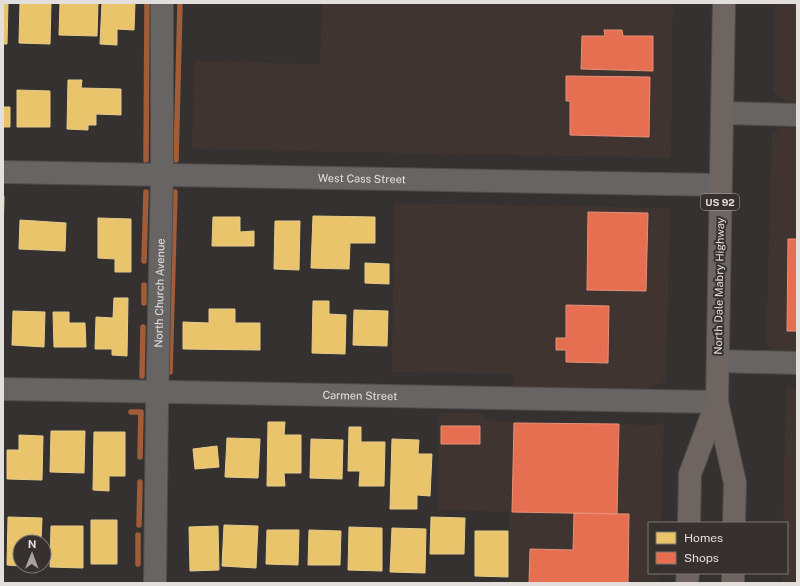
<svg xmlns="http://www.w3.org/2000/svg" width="800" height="586" font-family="'Public Sans',sans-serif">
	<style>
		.built { fill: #3f342f }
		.homes { fill: #e9c46a; stroke: #e7cc8c }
		.shops { fill: #e76f51; stroke: #e6917b }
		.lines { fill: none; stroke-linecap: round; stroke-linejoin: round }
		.stream { stroke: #a15d38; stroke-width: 5.5 }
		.minor-casing { stroke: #4f4d4c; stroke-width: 24 }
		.major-casing { stroke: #4f4d4c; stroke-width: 24 }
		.minor { stroke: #676463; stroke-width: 22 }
		.major { stroke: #6e6561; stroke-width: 22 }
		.labels { text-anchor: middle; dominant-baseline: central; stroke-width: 4; stroke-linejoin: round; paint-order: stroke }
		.shield { fill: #36302e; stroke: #aeaaa8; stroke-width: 1 }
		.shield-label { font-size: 10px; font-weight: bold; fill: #e2dfdd }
		.street-label { font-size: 11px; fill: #e2dfdd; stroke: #36302e }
	</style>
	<rect width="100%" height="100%" fill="#343130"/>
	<path class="built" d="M 322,3 L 673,3 L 671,158 L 192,149 L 194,61 L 320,64 Z
		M 775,3 L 797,3 L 797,104 L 789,103 L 773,93 Z
		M 797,126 L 797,351 L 784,351 L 773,350 L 766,344 L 772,134 L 780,128 Z
		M 394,203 L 670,208 L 666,380 L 660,384 L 639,391 L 514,389 L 514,374 L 392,372 Z
		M 786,388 L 797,389 L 797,583 L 782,583 L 783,573 L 787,573 L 787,523 L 783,523 Z
		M 439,413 L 479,413 L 489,421 L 655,425 L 664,421 L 661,523 L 649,523 L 649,573 L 660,573 L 659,583 L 509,583 L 509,512 L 438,510 Z"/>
	<path class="homes" d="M 3,3 L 8,3 L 7,44 L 3,44 Z
		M 20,3 L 51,3 L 50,44 L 19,43 Z
		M 60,3 L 98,3 L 97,36 L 59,35 Z
		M 102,3 L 135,3 L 134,30 L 117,29 L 117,45 L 100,44 Z
		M 68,80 L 82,80 L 81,88 L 121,89 L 121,115 L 96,114 L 96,125 L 88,125 L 88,130 L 67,129 Z
		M 17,90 L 50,91 L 50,127 L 17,127 Z
		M 3,107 L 10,107 L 10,127 L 3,127 Z
		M 3,196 L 4,196 L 3,238 Z
		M 313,216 L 375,217 L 375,243 L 350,243 L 349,269 L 311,268 Z
		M 213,217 L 240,217 L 240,232 L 254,231 L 254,246 L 212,246 Z
		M 98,218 L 131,219 L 131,272 L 115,272 L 115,259 L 98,258 Z
		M 20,220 L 66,223 L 65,251 L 19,249 Z
		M 275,221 L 300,221 L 299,270 L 274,269 Z
		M 365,263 L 389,264 L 389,284 L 365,283 Z
		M 114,298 L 128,298 L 127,356 L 112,355 L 112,349 L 95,349 L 96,317 L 113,318 Z
		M 313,301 L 329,301 L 329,314 L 346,315 L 345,354 L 312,353 Z
		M 209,309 L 235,309 L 235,323 L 260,323 L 260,350 L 183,349 L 183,322 L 209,323 Z
		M 354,310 L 388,311 L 387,346 L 353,345 Z
		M 13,311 L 45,312 L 44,347 L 12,345 Z
		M 53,312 L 69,312 L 69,323 L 85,323 L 86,347 L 54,347 Z
		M 268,422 L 285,422 L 284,435 L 301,435 L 301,473 L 284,473 L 285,486 L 267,486 Z
		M 349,427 L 361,427 L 361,442 L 385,442 L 384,486 L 359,486 L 360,471 L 348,471 Z
		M 51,431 L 85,431 L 84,473 L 50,472 Z
		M 94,432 L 125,432 L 125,476 L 109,476 L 109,491 L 93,490 Z
		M 19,435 L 43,436 L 42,480 L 7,479 L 7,450 L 19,450 Z
		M 227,438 L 260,439 L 258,478 L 225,477 Z
		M 311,439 L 343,440 L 342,479 L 310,478 Z
		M 392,439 L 419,440 L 418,454 L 432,454 L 430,496 L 417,495 L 417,509 L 390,509 Z
		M 217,446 L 219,467 L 195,469 L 193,449 Z
		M 8,517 L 42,518 L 41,542 L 20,542 L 20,566 L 7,565 Z
		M 431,517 L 465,518 L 464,554 L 430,554 Z
		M 91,520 L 117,520 L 117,564 L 91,564 Z
		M 224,525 L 258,526 L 256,568 L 222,566 Z
		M 51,526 L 83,526 L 83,568 L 50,567 Z
		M 218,526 L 219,570 L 190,571 L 189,527 Z
		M 349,527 L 382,528 L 382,571 L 348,570 Z
		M 392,528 L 426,529 L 425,573 L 390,572 Z
		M 267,530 L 299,530 L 298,565 L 266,564 Z
		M 309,530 L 341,531 L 340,565 L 308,565 Z
		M 475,531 L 508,531 L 508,577 L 475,576 Z"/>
	<path class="shops" d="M 604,30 L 622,30 L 623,36 L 653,36 L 653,71 L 581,69 L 582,36 L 605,36 Z
		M 566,76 L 650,77 L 649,137 L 570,135 L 570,101 L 566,101 Z
		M 588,212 L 648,213 L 646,291 L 587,290 Z
		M 788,239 L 797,239 L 797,331 L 787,331 Z
		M 566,305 L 609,306 L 608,363 L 566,362 L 566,350 L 556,350 L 556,338 L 566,338 Z
		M 514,423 L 619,424 L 617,514 L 512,512 Z
		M 441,426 L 480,426 L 480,444 L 441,444 Z
		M 574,513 L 629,514 L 628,583 L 529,583 L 530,549 L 573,550 Z"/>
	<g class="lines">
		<path class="stream" d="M 146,160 L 147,3
			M 176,160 L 180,3
			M 144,261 L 146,192
			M 144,303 L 144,285
			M 170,372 L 175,192
			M 142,376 L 143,327
			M 131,412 L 141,412 L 140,457
			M 139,525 L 140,482
			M 138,564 L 138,535"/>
		<defs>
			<g id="minor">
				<path d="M 722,113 L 797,115"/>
				<path id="s1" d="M 3,172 L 720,185"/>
				<path d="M 718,361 L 797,363"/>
				<path id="s2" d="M 3,389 L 717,402"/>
				<path id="s3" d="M 155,583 L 157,406 L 162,174 L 162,3"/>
			</g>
			<path id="major" d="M 724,3 L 717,402 L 735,483 L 734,523
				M 689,523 L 690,474 L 717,402
				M 687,583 L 688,573
				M 733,583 L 733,573"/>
		</defs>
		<use href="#minor" class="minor-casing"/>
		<use href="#major" class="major-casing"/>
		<use href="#minor" class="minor"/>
		<use href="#major" class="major"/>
	</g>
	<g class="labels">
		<rect class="shield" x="701" y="194" width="38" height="16" rx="3"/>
		<g class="shield-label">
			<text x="720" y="202">US 92</text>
		</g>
		<g class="street-label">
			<text stroke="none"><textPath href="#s1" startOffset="359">West Cass Street</textPath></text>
			<text transform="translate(719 286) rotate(-89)">North Dale Mabry Highway</text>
			<text stroke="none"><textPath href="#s3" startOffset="290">North Church Avenue</textPath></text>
			<text stroke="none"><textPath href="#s2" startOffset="357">Carmen Street</textPath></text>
		</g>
	</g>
	<rect width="800" height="586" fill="none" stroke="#e2dfdd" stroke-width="8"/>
	<rect x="648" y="522" width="140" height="52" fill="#36302e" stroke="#7b7674"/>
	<rect x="656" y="532" width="20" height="12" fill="#e9c46a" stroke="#7b7674"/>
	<text x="684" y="542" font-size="12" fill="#e2dfdd">Homes</text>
	<rect x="656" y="552" width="20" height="12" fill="#e76f51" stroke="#7b7674"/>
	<text x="684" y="562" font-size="12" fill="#e2dfdd">Shops</text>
	<g transform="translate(32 554) rotate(1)"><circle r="19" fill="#36302e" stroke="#7b7674"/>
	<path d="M0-3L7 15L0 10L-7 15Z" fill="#a5a2a0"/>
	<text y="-6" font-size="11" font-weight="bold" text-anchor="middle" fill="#e2dfdd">N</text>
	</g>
</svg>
